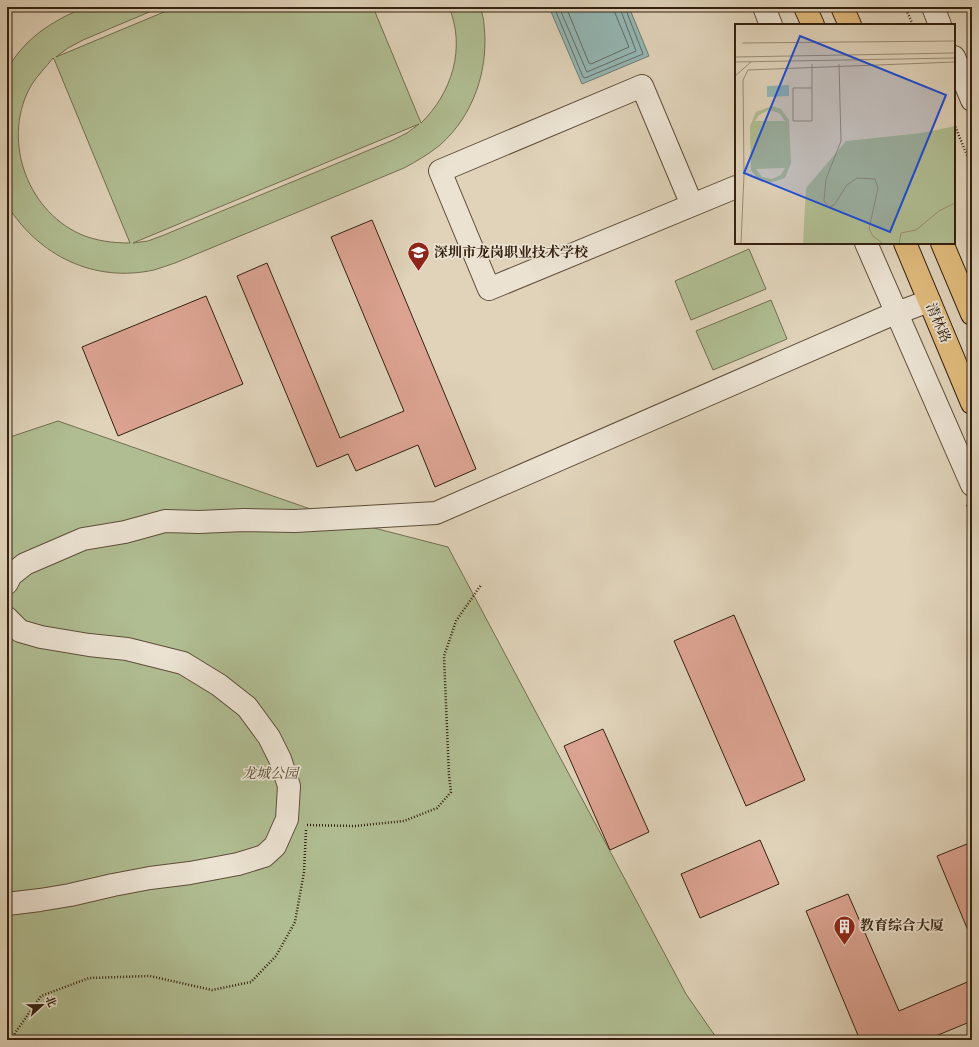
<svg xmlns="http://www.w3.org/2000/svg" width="979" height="1047" font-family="'IM FELL DW Pica','Noto Serif SC',serif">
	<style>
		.green { fill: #b0bd92; stroke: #726f51; fill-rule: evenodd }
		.water { fill: #94b7b5; stroke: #6e7b73 }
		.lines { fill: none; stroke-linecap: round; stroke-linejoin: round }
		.shore { stroke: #646c62; stroke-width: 1 }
		.building { fill: #dca392; stroke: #342110 }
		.minor-casing { stroke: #5f4e3a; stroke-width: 24 }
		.major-casing { stroke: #342110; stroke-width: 24 }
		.path { stroke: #342110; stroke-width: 2.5; stroke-dasharray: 1 2; stroke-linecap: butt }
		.minor { stroke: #ebe2d2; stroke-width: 22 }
		.major { stroke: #e0ba7d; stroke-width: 22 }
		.labels { text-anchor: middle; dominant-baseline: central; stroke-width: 3.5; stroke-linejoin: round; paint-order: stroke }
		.poi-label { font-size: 14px; font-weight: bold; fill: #342110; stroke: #ebe2d2; text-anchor: start }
		.street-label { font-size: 14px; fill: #342110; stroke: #ebe2d2 }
		.park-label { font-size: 14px; font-style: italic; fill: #534830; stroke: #ebe2d2 }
		.inset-road { fill: none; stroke: #9b8c76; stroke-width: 1 }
		.view { fill: #1d4ed8; fill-opacity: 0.15; stroke: #1d4ed8; stroke-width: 2 }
		.inset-edge { fill: none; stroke: #342110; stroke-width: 2 }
	</style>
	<rect width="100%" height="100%" fill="#e0d3ba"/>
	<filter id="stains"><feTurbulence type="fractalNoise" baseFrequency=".005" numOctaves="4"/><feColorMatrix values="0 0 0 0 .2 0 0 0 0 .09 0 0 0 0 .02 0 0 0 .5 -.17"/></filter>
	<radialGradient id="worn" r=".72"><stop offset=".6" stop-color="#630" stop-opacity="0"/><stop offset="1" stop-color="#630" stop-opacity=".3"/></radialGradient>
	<path class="green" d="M 85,7 L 161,7 L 83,40 L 68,48 L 56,57 L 176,7 L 373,7 L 421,123 C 452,93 466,48 449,7 L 480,7 C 482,13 484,19 484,25 C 489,69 474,115 440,145 C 429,154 417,161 404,168 L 175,263 C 168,265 161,268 154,270 C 94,283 39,256 7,205 L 7,69 C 11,63 15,57 19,52 C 37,30 60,18 85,7 ZM 53,58 L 54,59 L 130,243 C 113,243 96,241 80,234 C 25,209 1,136 32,84 C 38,75 46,67 53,58 ZM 419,124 L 407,133 L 391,141 L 164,235 L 148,241 L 133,243 Z
		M 749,249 L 766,289 L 691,320 L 675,281 Z
		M 771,300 L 787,339 L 713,370 L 696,331 Z
		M 58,421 L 339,519 L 448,547 L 686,994 L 718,1040 L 7,1040 L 7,438 Z"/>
	<path class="water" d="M 549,7 L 629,7 L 649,56 L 582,84 Z"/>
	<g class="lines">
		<path class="shore" d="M 554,7 L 583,77 L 585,78 L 643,54 L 626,10 L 625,7
			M 559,7 L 586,70 L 587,72 L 636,51 L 621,11 L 620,7
			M 566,7 L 589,63 L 591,64 L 629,47 L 615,13 L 614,7"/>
	</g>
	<path class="building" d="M 372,220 L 476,469 L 435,487 L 418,445 L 356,471 L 348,454 L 317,467 L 237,276 L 267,263 L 340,438 L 404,411 L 331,237 Z
		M 206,296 L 243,384 L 118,436 L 82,347 Z
		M 734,615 L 805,780 L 746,806 L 674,641 Z
		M 603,729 L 649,832 L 610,850 L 564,746 Z
		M 760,840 L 779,884 L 700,918 L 681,874 Z
		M 972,842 L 972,940 L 937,856 Z
		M 848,894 L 899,1011 L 972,980 L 972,1021 L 926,1040 L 860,1040 L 806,911 Z"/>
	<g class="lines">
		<defs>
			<path id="minor" d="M 764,7 L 771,25
				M 933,7 L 940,25
				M 954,57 L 972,100
				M 692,205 L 642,86 L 440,171 L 489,289 L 736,187
				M 866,243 L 972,485
				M 7,583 L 11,575 L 25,564 L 83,539 L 125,532 L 165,521 L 199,522 L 244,520 L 295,521 L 436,513 L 886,317 L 929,301
				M 7,618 L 20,631 L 41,637 L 89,645 L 127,649 L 183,663 L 219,685 L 247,707 L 269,737 L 280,759 L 289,786 L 287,819 L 275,846 L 264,856 L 238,864 L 190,873 L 150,878 L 113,885 L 70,895 L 40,900 L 7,904"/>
			<path id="major" d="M 805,7 L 813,25
				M 842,7 L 850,25
				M 905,243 L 972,403
				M 942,243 L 972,314"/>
		</defs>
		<use href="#minor" class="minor-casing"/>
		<use href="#major" class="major-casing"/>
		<path class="path" d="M 905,7 L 913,25
			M 954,124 L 972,167
			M 967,505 L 972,518
			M 307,825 L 355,826 L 404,821 L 437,808 L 451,792 L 449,776 L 444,656 L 456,621 L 481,585
			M 13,1040 L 15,1033 L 41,996 L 89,978 L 150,976 L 212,990 L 251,982 L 276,956 L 295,922 L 304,872 L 306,830"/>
		<use href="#minor" class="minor"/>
		<use href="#major" class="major"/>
	</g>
	<defs>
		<symbol id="school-pin" viewBox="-11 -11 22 30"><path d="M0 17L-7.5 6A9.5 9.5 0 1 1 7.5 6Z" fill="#8f2418" stroke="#ebe2d2"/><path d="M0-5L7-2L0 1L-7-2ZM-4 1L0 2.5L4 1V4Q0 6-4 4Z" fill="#fff"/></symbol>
		<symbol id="building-pin" viewBox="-11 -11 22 30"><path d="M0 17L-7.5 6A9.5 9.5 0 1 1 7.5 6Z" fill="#8f2418" stroke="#ebe2d2"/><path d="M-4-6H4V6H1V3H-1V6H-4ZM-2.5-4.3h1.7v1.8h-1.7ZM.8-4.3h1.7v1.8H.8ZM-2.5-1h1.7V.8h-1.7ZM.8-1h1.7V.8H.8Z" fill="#fff"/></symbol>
	</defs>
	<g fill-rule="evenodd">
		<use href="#school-pin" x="406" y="240" width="25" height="34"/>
		<use href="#building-pin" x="832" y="914" width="25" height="34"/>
	</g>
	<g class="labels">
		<g class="poi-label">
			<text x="434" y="253">深圳市龙岗职业技术学校</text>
			<text x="860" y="926">教育综合大厦</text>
		</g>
		<g class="street-label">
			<text transform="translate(938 323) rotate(67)">清林路</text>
		</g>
		<g class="park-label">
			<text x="270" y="774">龙城公园</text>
		</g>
	</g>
	<g transform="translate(735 24)">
		<rect width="220" height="220" fill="#e0d3ba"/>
		<path d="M 37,82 L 46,85 L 54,96 L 56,139 L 50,154 L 34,159 L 22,154 L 16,146 L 15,102 L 21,88 ZM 34,86 L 44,89 L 50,97 L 20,97 L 24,91 ZM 50,144 L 46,151 L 37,155 L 27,153 L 21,145 ZM 220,102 L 220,219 L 68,219 L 71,164 L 111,117 L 187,109 Z" fill="#b0bd92" fill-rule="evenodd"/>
		<path d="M 54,61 L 54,72 L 32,73 L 32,62 Z" fill="#94b7b5"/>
		<path class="inset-road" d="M 7,19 L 220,17M 0,33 L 220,29M 0,38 L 220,34M 77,40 L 77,97 L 58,97 L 58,64 L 77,64M 104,40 L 106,117 L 91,155 L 89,177 L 94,183 L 99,181 L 112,161 L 122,154 L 140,155 L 143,164 L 134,205 L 138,212 L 147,219M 0,52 L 16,38M 6,219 L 9,151 L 8,56 L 13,46 L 220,38M 164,219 L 166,209 L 181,206 L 204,187 L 220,179"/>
		<path class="view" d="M 65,12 L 211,71 L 155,208 L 9,149 Z"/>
		<rect width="220" height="220" class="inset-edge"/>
	</g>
	<rect width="979" height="1047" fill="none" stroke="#e0d3ba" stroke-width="24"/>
	<rect x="8" y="8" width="963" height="1031" fill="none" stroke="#342110" stroke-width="2"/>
	<rect x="12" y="12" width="955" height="1023" fill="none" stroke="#342110"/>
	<g transform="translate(42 1005) rotate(68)" stroke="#ebe2d2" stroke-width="3" paint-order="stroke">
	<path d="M0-3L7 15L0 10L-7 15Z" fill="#342110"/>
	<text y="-6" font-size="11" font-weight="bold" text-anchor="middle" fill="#342110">北</text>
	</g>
	<rect width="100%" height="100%" filter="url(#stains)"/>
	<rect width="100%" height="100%" fill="url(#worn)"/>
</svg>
